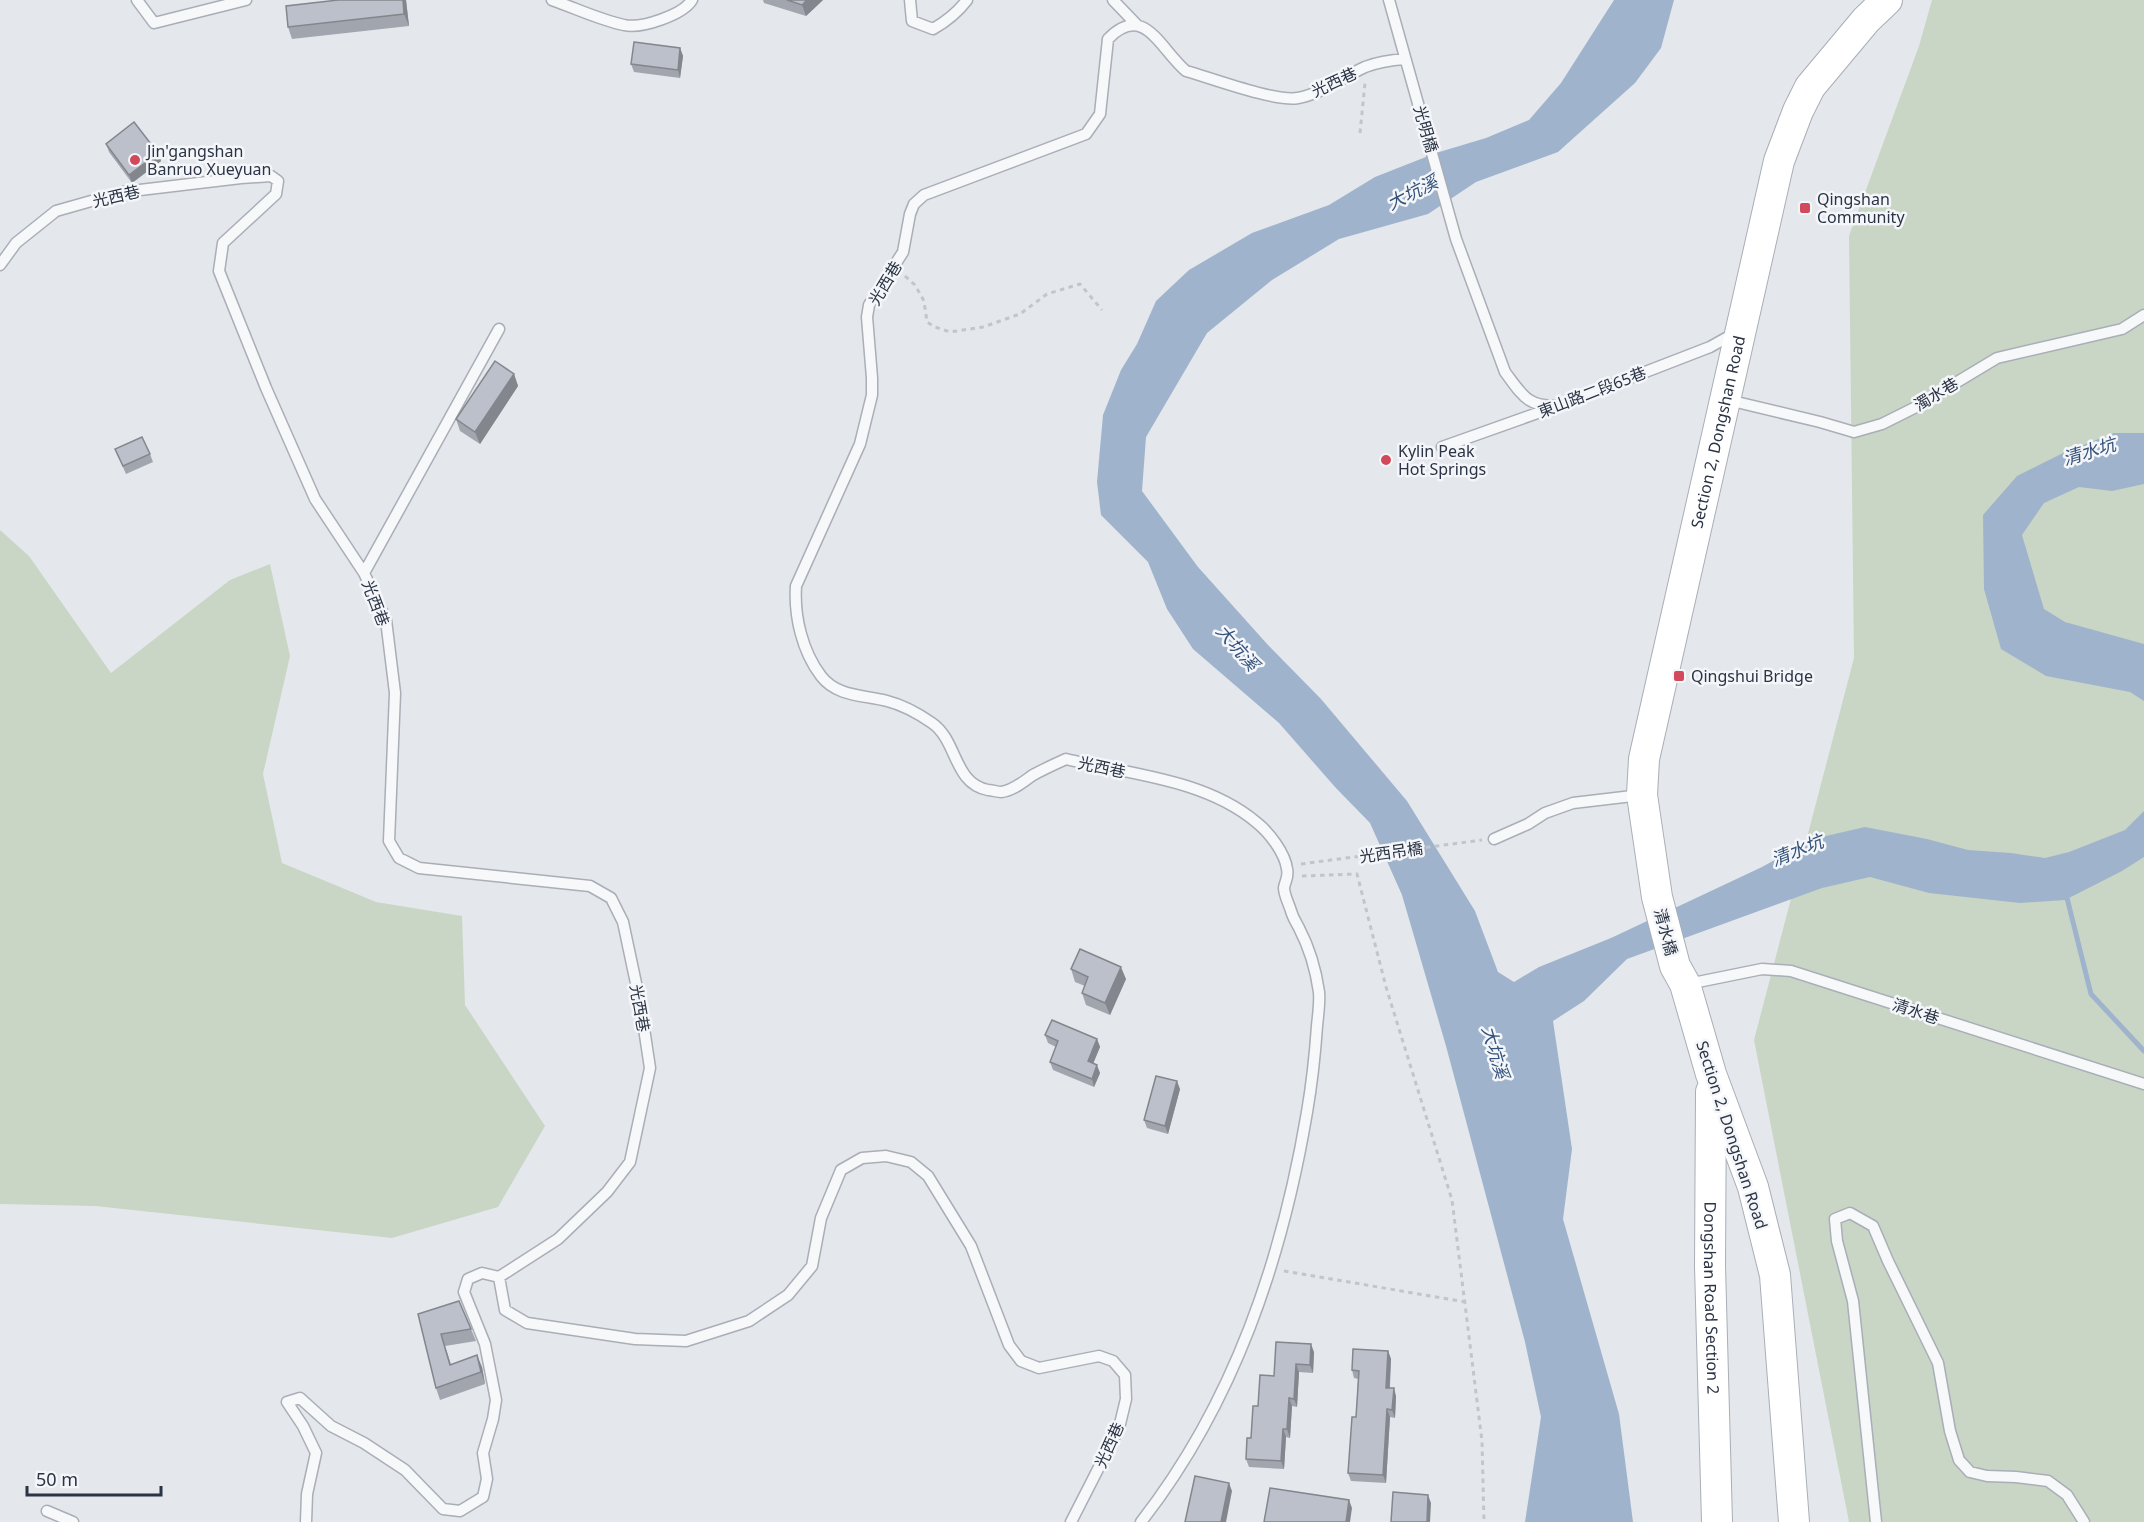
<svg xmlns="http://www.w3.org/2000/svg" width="2144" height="1522" font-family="'Noto Sans','Noto Sans TC',sans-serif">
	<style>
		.green { fill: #c9d6c5 }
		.water { fill: #9fb4cc }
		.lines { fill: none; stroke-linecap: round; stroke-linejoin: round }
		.stream { stroke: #9fb4cc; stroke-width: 5 }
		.lane-casing { stroke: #a9aeb7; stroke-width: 13 }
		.secondary-casing { stroke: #a9aeb7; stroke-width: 32 }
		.path { stroke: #c2c5cb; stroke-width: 3; stroke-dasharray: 4.5 4.5; stroke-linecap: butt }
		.lane { stroke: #f7f8fa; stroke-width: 10 }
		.secondary { stroke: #fff; stroke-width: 30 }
		.wall { fill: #a1a5ae }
		.shaded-wall { fill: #83868d }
		.building { fill: #bbc0ca; stroke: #83868d; stroke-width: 1.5 }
		.poi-dot { fill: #d1495b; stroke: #f4f6f9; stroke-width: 2 }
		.labels { text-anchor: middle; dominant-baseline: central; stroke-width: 5; stroke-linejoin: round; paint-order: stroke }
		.street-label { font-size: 16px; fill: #2b3445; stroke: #f4f6f9 }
		.poi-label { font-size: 16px; fill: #2b3445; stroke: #f4f6f9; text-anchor: start }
		.water-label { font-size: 18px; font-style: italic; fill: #34527a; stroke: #f4f6f9 }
	</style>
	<rect width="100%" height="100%" fill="#e4e7ec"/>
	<path class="green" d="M 1932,0 L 2144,0 L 2144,1522 L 1849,1522 L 1754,1040 L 1854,658 L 1849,236 L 1919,46 Z
		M 0,530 L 29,556 L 111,673 L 230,580 L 270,564 L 290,656 L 263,774 L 282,863 L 376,902 L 462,916 L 465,1005 L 545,1126 L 498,1207 L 392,1238 L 95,1206 L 0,1204 Z"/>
	<path class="water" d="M 1614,0 L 1674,0 L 1661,48 L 1635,83 L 1558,152 L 1476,182 L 1428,214 L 1339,239 L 1272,280 L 1207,333 L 1146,437 L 1142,491 L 1198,567 L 1268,645 L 1321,699 L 1407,801 L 1475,911 L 1498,972 L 1514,982 L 1539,967 L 1611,938 L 1762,867 L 1813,839 L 1865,827 L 1927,839 L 1968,850 L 2011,853 L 2045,858 L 2069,852 L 2125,830 L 2144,811 L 2144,857 L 2122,871 L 2065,900 L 2020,903 L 1929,893 L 1870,877 L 1822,888 L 1627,959 L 1584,1001 L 1553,1021 L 1572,1149 L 1563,1219 L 1619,1414 L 1633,1522 L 1525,1522 L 1541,1417 L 1525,1342 L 1446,1046 L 1402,895 L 1370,823 L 1335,787 L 1279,723 L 1193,649 L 1167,609 L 1148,562 L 1101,515 L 1097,482 L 1103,415 L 1121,370 L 1137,344 L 1156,301 L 1189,270 L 1252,233 L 1329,205 L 1375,177 L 1436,153 L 1486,138 L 1529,120 L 1561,83 Z
		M 2114,433 L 2144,433 L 2144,484 L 2112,491 L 2079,487 L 2044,503 L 2022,535 L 2044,609 L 2065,622 L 2144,644 L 2144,701 L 2130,692 L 2046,676 L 2001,649 L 1984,589 L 1983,515 L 2017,476 L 2063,453 Z"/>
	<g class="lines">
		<path class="stream" d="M 2066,894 L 2091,994 L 2144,1051"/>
		<defs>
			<path id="lane" d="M 137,0 L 154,23 L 246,0
				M 552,0 C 575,8 600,20 624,25 C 641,29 683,15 692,0
				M 910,0 L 912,21 L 933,29 C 947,21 958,12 967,0
				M 1113,0 L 1137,25
				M 1389,0 L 1456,239 L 1505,372 C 1522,395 1529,409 1560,405
				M 0,265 L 16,243 L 56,211 L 123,192 L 241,178 L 271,176 L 278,181 L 276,194 L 223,243 L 219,271 L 266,388 L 315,499 L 364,573 L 386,620 L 395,693 L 389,841 L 399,858 L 419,868 L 590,886 L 611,898 L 623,922 L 640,1002 L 650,1068 L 630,1162 L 607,1192 L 558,1239 L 499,1277 L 505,1310 L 527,1323 L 635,1339 L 686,1341 L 749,1321 L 788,1295 L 812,1266 L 821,1218 L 841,1170 L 862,1158 L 886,1156 L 911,1162 L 928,1176 L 971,1246 L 1009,1345 L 1021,1361 L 1039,1368 L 1099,1356 L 1113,1361 L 1125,1375 L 1126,1399 L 1119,1428 L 1071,1522
				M 1728,400 L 1820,422 L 1854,432 L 1882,424 L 1914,408 L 1997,358 L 2122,329 L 2144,315
				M 1442,447 L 1560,405 L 1710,347 L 1735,333
				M 364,573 L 499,329
				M 1494,839 L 1528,824 L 1545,813 L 1573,803 L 1641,795
				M 1688,984 L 1762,969 L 1791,971 L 2144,1084
				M 47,1511 L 73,1522
				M 306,1522 L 307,1494 L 316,1453 L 303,1426 L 287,1402 L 300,1398 L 331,1426 L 364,1443 L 405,1470 L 443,1509 L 460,1511 L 483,1497 L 487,1479 L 483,1453 L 493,1419 L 496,1400 L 485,1344 L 464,1292 L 468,1279 L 482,1273 L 499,1277
				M 1141,1522 C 1234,1403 1282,1260 1307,1112 C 1312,1083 1315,1055 1317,1026 C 1318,1015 1320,1003 1319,992 C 1316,971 1309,947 1299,928 C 1296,922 1293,918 1291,911 C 1289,904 1284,895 1284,888 C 1285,881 1289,877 1287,869 C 1285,853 1269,832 1256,822 C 1205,779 1128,774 1066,759 C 1055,764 1044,769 1033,775 C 1024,781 1013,791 1001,792 C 997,792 992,790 988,790 C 953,783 958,741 932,723 C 919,714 903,705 887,701 C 864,695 837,697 821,676 C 802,651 794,616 796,586 L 860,444 L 872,395 L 872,378 L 867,317 L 869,305 L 903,252 L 910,214 L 914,204 L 924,195 L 1086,134 L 1100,114 L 1108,39 C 1144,2 1160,49 1186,71 C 1211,78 1275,102 1298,98 C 1321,94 1343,77 1365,67 C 1378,62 1391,60 1405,59
				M 1876,1522 L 1853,1301 L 1837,1241 L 1835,1219 L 1850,1213 L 1873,1226 L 1888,1261 L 1938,1363 L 1950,1431 L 1959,1460 L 1970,1472 L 1987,1476 L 2016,1477 L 2048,1481 L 2067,1495 L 2084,1522"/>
			<g id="secondary">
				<path id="s1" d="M 1711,1092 L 1710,1266 L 1717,1522"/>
				<path id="s2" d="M 1794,1522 L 1775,1275 L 1753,1187 L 1711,1074 L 1685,984 L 1675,966 L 1657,897 L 1642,795 L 1644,759 L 1779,161 L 1798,111 L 1810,87 L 1866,20 L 1887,0"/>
			</g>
		</defs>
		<use href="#lane" class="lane-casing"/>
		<use href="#secondary" class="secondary-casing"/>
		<path class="path" d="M 1360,133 L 1365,83
			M 905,276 L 915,285 L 924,301 L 927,322 L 935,327 L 950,332 L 983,327 L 1020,314 L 1047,294 L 1080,284 L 1102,310
			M 1301,864 L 1482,840
			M 1302,876 L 1357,874 L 1386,987 L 1452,1200 L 1482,1441 L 1484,1522
			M 1284,1271 L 1466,1302"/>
		<use href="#lane" class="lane"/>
		<use href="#secondary" class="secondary"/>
	</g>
	<path class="wall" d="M 338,0 L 406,0 L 409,26 L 292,39 L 288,27 Z
		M 763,0 L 823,0 L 806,16 L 764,3 Z
		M 680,48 L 683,56 L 680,78 L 634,72 L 631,64 Z
		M 106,144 L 158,153 L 161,161 L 132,183 L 109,152 Z
		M 514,374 L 518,386 L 480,444 L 460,431 L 456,419 Z
		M 115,449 L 150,454 L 153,462 L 126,474 Z
		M 1071,969 L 1126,979 L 1110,1015 L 1086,1005 L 1082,993 L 1085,986 L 1075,982 Z
		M 1045,1035 L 1097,1039 L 1100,1047 L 1093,1063 L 1100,1073 L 1094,1087 L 1053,1070 L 1050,1062 L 1056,1047 L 1048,1043 Z
		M 1180,1089 L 1168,1134 L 1147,1128 L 1144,1120 Z
		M 418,1314 L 471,1329 L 476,1341 L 445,1346 L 451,1364 L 482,1367 L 485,1384 L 440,1400 L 436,1388 Z
		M 1388,1351 L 1391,1359 L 1390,1388 L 1396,1396 L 1395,1418 L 1390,1417 L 1386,1483 L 1351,1481 L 1348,1473 L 1356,1417 L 1358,1379 L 1354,1378 L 1352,1370 Z
		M 1314,1352 L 1313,1373 L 1299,1372 L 1297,1407 L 1292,1406 L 1290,1438 L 1286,1437 L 1284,1469 L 1249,1467 L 1246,1459 L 1258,1406 L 1274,1376 Z"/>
	<path class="shaded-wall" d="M 403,0 L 406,0 L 409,26 L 404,14 Z
		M 807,0 L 823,0 L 806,16 L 802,5 Z
		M 680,48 L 683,56 L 680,78 L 678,70 Z
		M 158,153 L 161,161 L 132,183 L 129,175 Z
		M 514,374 L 518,386 L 480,444 L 475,432 Z
		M 1121,967 L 1126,979 L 1110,1015 L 1105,1003 Z
		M 1097,1039 L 1100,1047 L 1091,1069 L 1088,1061 Z
		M 1097,1065 L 1100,1073 L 1094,1087 L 1092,1079 Z
		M 1177,1081 L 1180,1089 L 1168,1134 L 1165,1126 Z
		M 1311,1344 L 1314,1352 L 1313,1373 L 1310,1365 Z
		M 1388,1351 L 1391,1359 L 1389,1396 L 1386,1388 Z
		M 477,1355 L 482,1367 L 485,1384 L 481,1372 Z
		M 1296,1364 L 1299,1372 L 1297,1407 L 1294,1399 Z
		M 1394,1388 L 1396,1396 L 1395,1418 L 1392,1410 Z
		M 1289,1398 L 1292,1406 L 1290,1438 L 1287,1429 Z
		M 1387,1409 L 1390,1417 L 1386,1483 L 1383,1475 Z
		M 1283,1429 L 1286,1437 L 1284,1469 L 1281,1461 Z
		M 1229,1483 L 1232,1491 L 1226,1522 L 1221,1522 Z
		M 1428,1495 L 1431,1503 L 1430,1522 L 1427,1522 Z
		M 1349,1500 L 1352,1508 L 1350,1522 L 1346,1522 Z"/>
	<path class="building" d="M 338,0 L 403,0 L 404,14 L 288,27 L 286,6 Z
		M 787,0 L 807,0 L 802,5 Z
		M 634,42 L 680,48 L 678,70 L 631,64 Z
		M 134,122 L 158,153 L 129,175 L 106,144 Z
		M 495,361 L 514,374 L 475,432 L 456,419 Z
		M 142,437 L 150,454 L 123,466 L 115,449 Z
		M 1080,949 L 1121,967 L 1105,1003 L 1082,993 L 1088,977 L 1071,969 Z
		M 1052,1020 L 1097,1039 L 1088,1061 L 1097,1065 L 1092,1079 L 1050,1062 L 1058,1041 L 1045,1035 Z
		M 1156,1076 L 1177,1081 L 1165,1126 L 1144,1120 Z
		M 459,1301 L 471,1329 L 441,1334 L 450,1365 L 477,1355 L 481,1372 L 436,1388 L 418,1314 Z
		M 1276,1342 L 1311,1344 L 1310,1365 L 1296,1364 L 1294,1399 L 1289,1398 L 1287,1429 L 1283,1429 L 1281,1461 L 1246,1459 L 1247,1438 L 1251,1438 L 1253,1406 L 1258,1406 L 1260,1375 L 1274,1376 Z
		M 1353,1349 L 1388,1351 L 1386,1388 L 1394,1388 L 1392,1410 L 1387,1409 L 1383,1475 L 1348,1473 L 1352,1417 L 1356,1417 L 1359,1371 L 1352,1370 Z
		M 1195,1476 L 1229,1483 L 1221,1522 L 1185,1522 Z
		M 1270,1488 L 1349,1500 L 1346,1522 L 1264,1522 Z
		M 1393,1492 L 1428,1495 L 1427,1522 L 1391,1522 Z"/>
	<g class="poi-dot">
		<circle cx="135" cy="160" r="6"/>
		<rect x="1799" y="202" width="12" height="12" rx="3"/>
		<circle cx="1386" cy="460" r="6"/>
		<rect x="1673" y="670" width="12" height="12" rx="3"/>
	</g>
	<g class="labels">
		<g class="street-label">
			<text transform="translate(1334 82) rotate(-25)">光西巷</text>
			<text transform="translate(1426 129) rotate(74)">光明橋</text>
			<text transform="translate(116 196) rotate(-13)">光西巷</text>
			<text transform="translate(885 283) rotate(-59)">光西巷</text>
			<text transform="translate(1592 392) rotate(-21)">東山路二段65巷</text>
			<text transform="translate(1936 394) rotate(-31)">濁水巷</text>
			<text stroke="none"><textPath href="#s2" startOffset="1119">Section 2, Dongshan Road</textPath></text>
			<text transform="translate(376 603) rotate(69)">光西巷</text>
			<text transform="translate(1102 767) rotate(12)">光西巷</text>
			<text transform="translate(1391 852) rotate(-8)">光西吊橋</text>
			<text transform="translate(1666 932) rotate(75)">清水橋</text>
			<text transform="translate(640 1008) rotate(80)">光西巷</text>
			<text transform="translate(1916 1011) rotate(18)">清水巷</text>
			<text transform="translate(1732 1135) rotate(72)">Section 2, Dongshan Road</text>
			<text stroke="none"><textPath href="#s1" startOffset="206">Dongshan Road Section 2</textPath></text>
			<text transform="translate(1109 1445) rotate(-66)">光西巷</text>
		</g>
		<g class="poi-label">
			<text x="147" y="151">Jin'gangshan<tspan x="147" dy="18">Banruo Xueyuan</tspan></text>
			<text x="1817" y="199">Qingshan<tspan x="1817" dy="18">Community</tspan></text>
			<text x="1398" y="451">Kylin Peak<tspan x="1398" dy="18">Hot Springs</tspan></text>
			<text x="1691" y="676">Qingshui Bridge</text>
		</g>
		<g class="water-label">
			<text transform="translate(1412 192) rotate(-27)">大坑溪</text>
			<text transform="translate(2089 451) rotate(-17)">清水坑</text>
			<text transform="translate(1238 647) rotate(49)">大坑溪</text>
			<text transform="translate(1797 850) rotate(-22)">清水坑</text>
			<text transform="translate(1496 1052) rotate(74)">大坑溪</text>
		</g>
	</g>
	<path d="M27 1486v9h134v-9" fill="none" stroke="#2b3445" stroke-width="3"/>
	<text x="36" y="1486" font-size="18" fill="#2b3445" stroke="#f4f6f9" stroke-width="4.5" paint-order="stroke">50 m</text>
</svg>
